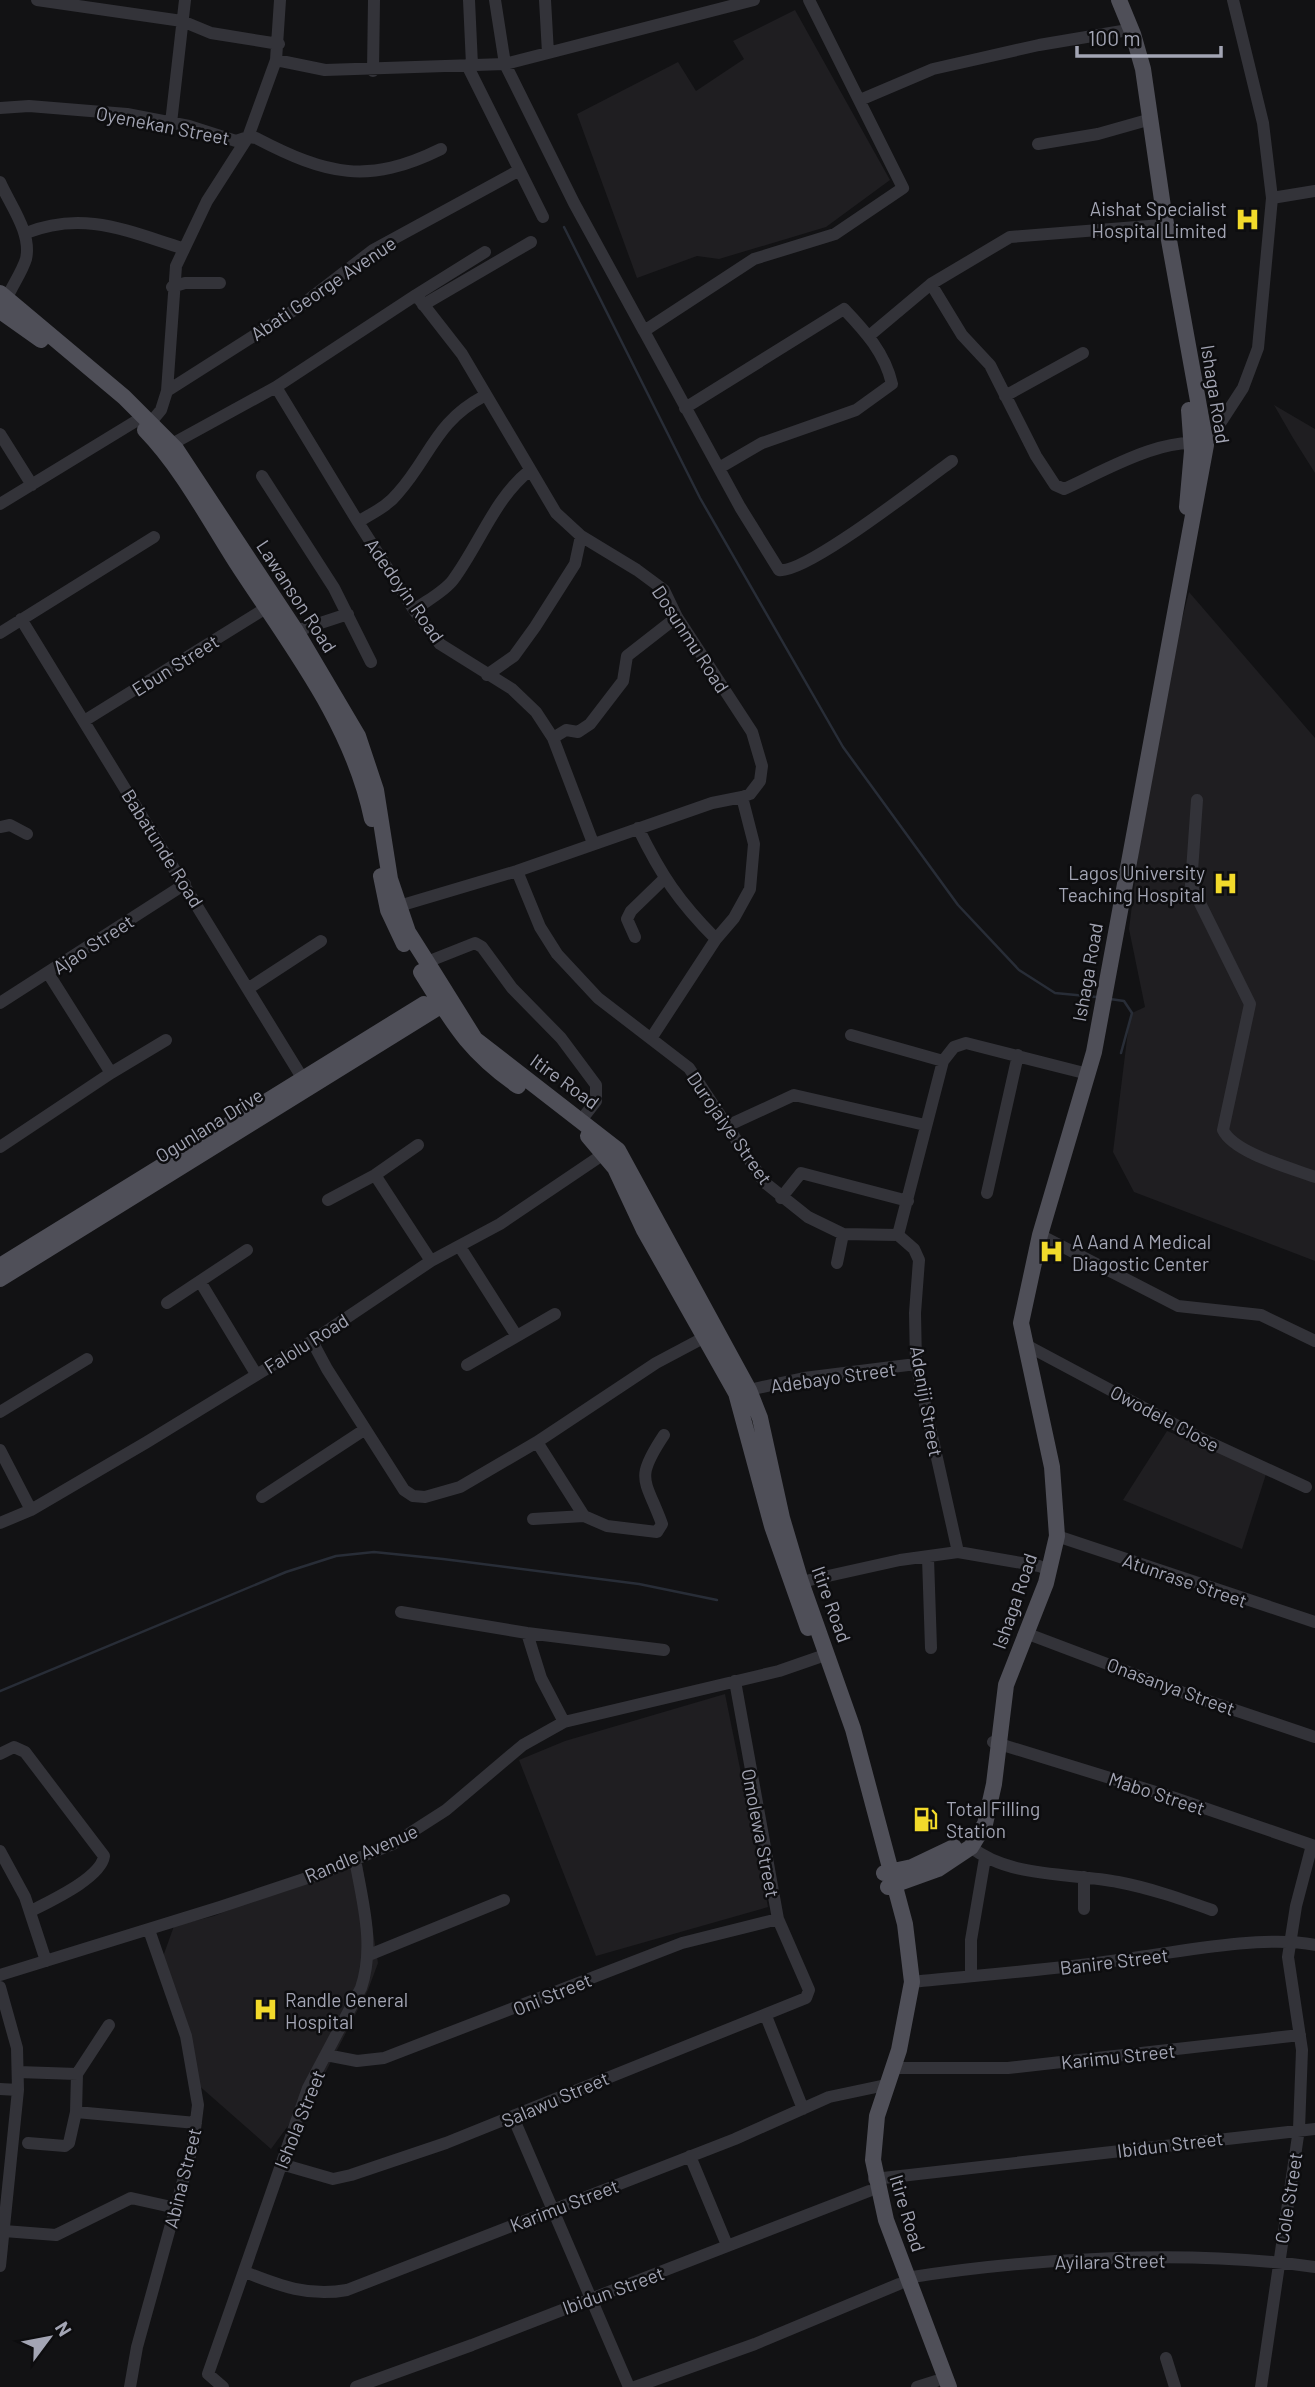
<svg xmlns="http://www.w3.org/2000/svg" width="1315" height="2387" font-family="Barlow,sans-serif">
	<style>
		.built { fill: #1f1e21 }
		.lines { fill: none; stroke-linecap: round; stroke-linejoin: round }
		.stream { stroke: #282d37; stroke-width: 2.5 }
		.minor { stroke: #333339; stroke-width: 12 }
		.major { stroke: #4f4f58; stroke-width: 16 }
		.labels { text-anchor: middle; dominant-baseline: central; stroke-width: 5; stroke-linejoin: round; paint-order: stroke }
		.street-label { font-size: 19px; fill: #a3a5b4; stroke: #0d0d0f }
		.poi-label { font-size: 19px; fill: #a3a5b4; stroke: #0d0d0f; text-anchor: start }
	</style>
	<rect width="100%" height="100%" fill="#121214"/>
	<path class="built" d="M 795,10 L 890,180 L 826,227 L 719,259 L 697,256 L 637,278 L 577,114 L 678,62 L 696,91 L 744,59 L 733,41 Z
		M 1274,405 L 1315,429 L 1315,473 L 1293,438 Z
		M 1189,592 L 1315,738 L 1315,1261 L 1134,1192 L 1113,1152 L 1128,1031 L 1132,1013 L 1145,1007 L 1129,929 L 1145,800 L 1173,655 Z
		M 1167,1431 L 1267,1471 L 1242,1549 L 1123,1500 Z
		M 725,1694 L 768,1907 L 596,1956 L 519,1760 L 565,1741 Z
		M 361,1857 L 378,1963 L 368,1990 L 321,2081 L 271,2149 L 196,2083 L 160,1965 L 174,1926 L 214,1916 Z"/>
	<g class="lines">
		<path class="stream" d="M 564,227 L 700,498 L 843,747 L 958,905 L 1019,970 L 1055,993 L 1097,997
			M 1110,999 L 1124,1001 L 1132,1013 L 1121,1053
			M 0,1691 L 286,1572 L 336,1556 L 374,1552 L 443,1559 L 639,1584 L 717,1600"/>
		<path class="minor" d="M 37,0 L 182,21 L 211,33 L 279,44
			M 469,0 L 472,65
			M 495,0 L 505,64 L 574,203 L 644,331
			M 545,0 L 548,53
			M 809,0 L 903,188 L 835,234 L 754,259 L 644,331 L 740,507 L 779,570 C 805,575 925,480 952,461
			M 276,60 L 325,70 L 505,64 L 754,0
			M 467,65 L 543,217
			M 373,71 L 374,0
			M 860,100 L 933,69 L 1039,45 L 1128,30
			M 0,108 L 29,106 L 127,114 L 189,126 L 236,141 L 248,137 L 256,138 C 327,175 368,185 441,149
			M 171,123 L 185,0
			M 1038,144 L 1098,134 L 1144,121
			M 0,182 C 10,205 32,233 26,259 C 22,272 12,286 7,298
			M 1272,198 L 1315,191
			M 26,233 C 83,210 127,231 182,248
			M 931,284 L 962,335 L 990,365 L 1036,456 L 1055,485 L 1064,489 C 1102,472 1166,434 1206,445 L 1243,388 L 1258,348 L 1272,198 L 1263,123 L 1233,0
			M 172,287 L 185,283 L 220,283
			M 416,295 L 485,252
			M 423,305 L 531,242
			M 869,336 L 931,284 L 1010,237 L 1162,225
			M 276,387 L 358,522 L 414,610 L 440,644 L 512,689 L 536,712 L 553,738 L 593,843
			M 167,391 L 299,307 L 373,250 L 518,171
			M 1005,396 L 1083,353
			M 685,408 L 844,309 C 865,331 885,353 892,384 L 856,410 L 762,443 L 719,468
			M 151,422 L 161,410 L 167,391 L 176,266 L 207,201 L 248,137 L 276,60 L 280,0
			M 0,434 L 32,485
			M 172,444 L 276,387 L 416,295 L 462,354 L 556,513 L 581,536 L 637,570 L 664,590 L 677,617 L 752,732 L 762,766 L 760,781 L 750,794 L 742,797 L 712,803 L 517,871 L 399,906
			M 262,476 L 334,588 L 371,662
			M 0,504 L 136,421
			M 358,522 C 372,513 388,506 398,493 C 431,456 435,422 484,396
			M 414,610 C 426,601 444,592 453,580 C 479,545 495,498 529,471
			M 21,619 L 306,1084
			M 296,631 L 348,614
			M 0,633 L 154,537
			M 487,675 L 514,656 L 535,627 L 575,564 L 581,536
			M 84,721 L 266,608
			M 553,738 L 566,730 L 578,732 L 590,724 L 623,681 L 627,656 L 677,617
			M 1197,800 L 1191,885 L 1250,1004 L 1223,1130 C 1234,1153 1291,1168 1315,1177
			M 0,827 L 10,825 L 27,834
			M 638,828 C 661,875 679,902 716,939
			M 517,871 L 540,927 L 557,954 L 598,998 L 689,1068 L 764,1182 L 808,1217 L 843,1234 L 898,1235
			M 635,937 L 627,919 L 631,911 L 664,879
			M 427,962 L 475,943 L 482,947 L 512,988 L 561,1038 L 596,1085 L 596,1101 L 582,1119
			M 48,973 L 111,1073 L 166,1040
			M 249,988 L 321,941
			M 0,1003 L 185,884
			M 851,1035 L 943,1061
			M 652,1037 L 716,939 L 734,918 L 750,889 L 754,844 L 742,797
			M 729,1125 L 794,1095 L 925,1125
			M 0,1147 L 111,1073
			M 375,1175 L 431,1261
			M 987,1193 L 1018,1055
			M 781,1198 L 801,1173 L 908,1201
			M 328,1200 L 375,1175 L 418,1145
			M 1040,1235 L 1178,1306 L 1261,1315 L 1315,1341
			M 460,1247 L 516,1335
			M 837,1263 L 843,1234
			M 201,1283 L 256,1374
			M 167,1303 L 247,1250
			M 312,1341 L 327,1369 L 404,1490 L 413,1496 L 425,1497 L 460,1487 L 537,1442 L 656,1363 L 705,1337
			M 1026,1345 L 1204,1440 L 1306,1487
			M 467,1365 L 555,1314
			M 749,1390 L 804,1378 L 916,1364
			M 0,1412 L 87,1359
			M 537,1442 L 584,1516 L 607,1526 L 657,1532 L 662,1524 C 645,1478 634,1480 664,1435
			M 0,1450 L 31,1510
			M 262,1497 L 364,1430
			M 533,1519 L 584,1516
			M 0,1523 L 31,1510 L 147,1442 L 312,1341 L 431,1261 L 500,1224 L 611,1149
			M 1057,1536 L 1315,1622
			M 958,1552 L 916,1364 L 915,1313 L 919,1260 L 914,1249 L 898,1235 L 943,1061 L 954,1047 L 966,1043 L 1088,1074
			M 928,1558 L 931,1648
			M 801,1582 L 900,1560 L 958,1552 L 1039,1566 L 1049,1570
			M 401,1612 L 527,1633 L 664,1650
			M 527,1633 L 541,1678 L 564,1722
			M 1028,1634 L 1184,1693 L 1315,1737
			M 993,1742 L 1175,1798 L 1315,1846
			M 0,1754 L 14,1747 L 25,1752 L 104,1856 C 101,1878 50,1901 31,1911
			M 971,1847 C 1009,1878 1072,1873 1118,1882 C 1150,1888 1181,1899 1212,1910
			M 0,1851 L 25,1897 L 46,1961
			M 1084,1877 L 1084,1909
			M 369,1955 L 504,1900
			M 0,1975 L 220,1907 L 319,1874 L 393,1844 L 446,1810 L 523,1745 L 564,1722 L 779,1671 L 828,1654
			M 971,1976 L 971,1940 L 985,1858
			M 912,1982 C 981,1975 1050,1970 1119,1960 C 1172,1953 1264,1934 1315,1945
			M 0,1987 L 17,2048 L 18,2090 L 0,2266
			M 766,2016 L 803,2109
			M 326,2055 L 357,2061 L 384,2058 L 682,1943 L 778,1919
			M 894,2068 L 1008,2068 L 1300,2035
			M 18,2072 L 77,2074 L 109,2025
			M 0,2089 L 18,2090
			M 76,2112 L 196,2123
			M 513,2117 L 629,2387
			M 28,2143 L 65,2146 L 69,2143 L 76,2112 L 77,2074
			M 690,2156 L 727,2245
			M 281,2164 L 333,2179 L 351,2175 L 446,2143 L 806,1998 L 809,1990 L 778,1919 L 735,1681
			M 874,2179 L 1315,2129
			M 4,2231 L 56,2235 L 131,2198 L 176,2208
			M 245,2272 C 280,2286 309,2297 347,2290 L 735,2139 L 829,2097 L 881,2086
			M 906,2278 C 1033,2258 1188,2249 1315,2267
			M 1166,2358 L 1175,2387
			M 130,2387 L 137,2347 L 193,2145 L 198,2105 L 186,2036 L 149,1930
			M 223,2387 L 208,2374 L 308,2088 L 361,1988 C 375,1947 363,1903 355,1860
			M 356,2387 L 472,2345 L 869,2191
			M 635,2387 L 755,2344 L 899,2284
			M 917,2387 L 936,2381
			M 1261,2387 L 1299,2129 L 1302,2050 L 1288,1957 L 1296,1906 L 1312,1845"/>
		<path class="major" d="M 0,293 L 124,397 L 176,449 L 296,631 L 358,736 L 376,790 L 390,879 L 408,932 L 427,962 L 475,1039 L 618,1150 L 749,1390 L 760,1418 L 782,1518 L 801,1582 L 853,1729 L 905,1924 L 912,1982 L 899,2050 L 877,2116 L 873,2160 L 886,2220 L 949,2387
			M 0,311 L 41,340
			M 145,430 C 181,467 208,518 236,562 C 289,644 352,722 372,819
			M 1187,507 L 1192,451 L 1189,410
			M 381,876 L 388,910 L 404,944
			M 421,972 C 453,1023 467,1050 518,1086
			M 588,1136 L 615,1168 L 644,1230 L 736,1393 L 772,1526 L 808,1628
			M 0,1266 L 424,1004
			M 0,1279 L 447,1002
			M 884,1873 L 912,1867 L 954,1847
			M 888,1887 L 938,1869 L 971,1847 L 985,1824 L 994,1784 L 1006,1685 L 1046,1583 L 1057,1536 L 1052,1467 L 1021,1323 L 1040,1235 L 1094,1052 L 1206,445 L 1163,207 L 1143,69 L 1133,34 L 1119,0"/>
	</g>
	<defs>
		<symbol id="hospital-bare" viewBox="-9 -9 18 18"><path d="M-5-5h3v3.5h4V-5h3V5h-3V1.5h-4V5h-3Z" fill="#f2da2b" stroke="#0d0d0f" stroke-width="2.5" paint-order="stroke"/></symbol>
		<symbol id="fuel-bare" viewBox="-9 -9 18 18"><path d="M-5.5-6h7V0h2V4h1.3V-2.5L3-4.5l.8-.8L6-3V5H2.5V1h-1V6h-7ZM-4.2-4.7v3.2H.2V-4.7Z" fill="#f2da2b" stroke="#0d0d0f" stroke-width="2.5" paint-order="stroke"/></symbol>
	</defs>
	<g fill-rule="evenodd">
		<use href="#hospital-bare" x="1230" y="202" width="35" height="35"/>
		<use href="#hospital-bare" x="1208" y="866" width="35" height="35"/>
		<use href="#hospital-bare" x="1034" y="1234" width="35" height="35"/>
		<use href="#fuel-bare" x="908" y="1802" width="35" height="35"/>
		<use href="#hospital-bare" x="248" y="1992" width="35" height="35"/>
	</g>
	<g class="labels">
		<g class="street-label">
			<text transform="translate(163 125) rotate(11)">Oyenekan Street</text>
			<text transform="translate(323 288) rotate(-34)">Abati George Avenue</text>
			<text transform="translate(1216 394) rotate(81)">Ishaga Road</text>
			<text transform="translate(405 590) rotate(55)">Adedoyin Road</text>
			<text transform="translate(297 596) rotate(57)">Lawanson Road</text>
			<text transform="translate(691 639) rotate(57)">Dosunmu Road</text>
			<text transform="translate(175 665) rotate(-32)">Ebun Street</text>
			<text transform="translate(163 848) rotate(58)">Babatunde Road</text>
			<text transform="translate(93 944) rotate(-33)">Ajao Street</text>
			<text transform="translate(1087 972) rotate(-80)">Ishaga Road</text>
			<text transform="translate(565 1081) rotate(36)">Itire Road</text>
			<text transform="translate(209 1125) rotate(-32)">Ogunlana Drive</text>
			<text transform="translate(730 1128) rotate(55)">Durojaiye Street</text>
			<text transform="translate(306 1343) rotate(-32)">Falolu Road</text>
			<text transform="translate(833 1377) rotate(-8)">Adebayo Street</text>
			<text transform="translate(927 1401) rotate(80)">Adeniji Street</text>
			<text transform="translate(1165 1418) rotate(28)">Owodele Close</text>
			<text transform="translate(1185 1580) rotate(19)">Atunrase Street</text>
			<text transform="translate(1014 1601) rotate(-71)">Ishaga Road</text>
			<text transform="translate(832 1604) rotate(70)">Itire Road</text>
			<text transform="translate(1171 1686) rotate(20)">Onasanya Street</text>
			<text transform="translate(1157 1793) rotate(18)">Mabo Street</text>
			<text transform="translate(761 1833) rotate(79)">Omolewa Street</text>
			<text transform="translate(361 1853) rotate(-23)">Randle Avenue</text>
			<text transform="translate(1114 1961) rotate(-7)">Banire Street</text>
			<text transform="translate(552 1994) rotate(-22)">Oni Street</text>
			<text transform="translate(1118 2056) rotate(-6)">Karimu Street</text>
			<text transform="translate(555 2099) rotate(-23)">Salawu Street</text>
			<text transform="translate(299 2119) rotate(-68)">Ishola Street</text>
			<text transform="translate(1170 2144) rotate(-7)">Ibidun Street</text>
			<text transform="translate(182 2178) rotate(-76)">Abina Street</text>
			<text transform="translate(1288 2198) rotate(-81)">Cole Street</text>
			<text transform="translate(564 2205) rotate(-21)">Karimu Street</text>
			<text transform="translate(908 2213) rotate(73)">Itire Road</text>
			<text transform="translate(1110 2261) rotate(-1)">Ayilara Street</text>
			<text transform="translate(613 2290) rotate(-20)">Ibidun Street</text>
		</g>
		<g class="poi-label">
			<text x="1227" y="208" text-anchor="end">Aishat Specialist<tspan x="1227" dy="22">Hospital Limited</tspan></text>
			<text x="1205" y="872" text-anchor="end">Lagos University<tspan x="1205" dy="22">Teaching Hospital</tspan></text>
			<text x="1072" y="1241">A Aand A Medical<tspan x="1072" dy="22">Diagostic Center</tspan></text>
			<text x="946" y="1808">Total Filling<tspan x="946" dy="22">Station</tspan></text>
			<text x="285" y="1999">Randle General<tspan x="285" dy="22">Hospital</tspan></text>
		</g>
	</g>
	<g transform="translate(49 2338) rotate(58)" stroke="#0d0d0f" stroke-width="5" paint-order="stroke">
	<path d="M0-5L12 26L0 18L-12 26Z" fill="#a3a5b4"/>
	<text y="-10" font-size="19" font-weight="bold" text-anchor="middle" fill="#a3a5b4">N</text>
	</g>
	<path d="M1077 46v10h144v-10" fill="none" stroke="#a3a5b4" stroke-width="3.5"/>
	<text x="1088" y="46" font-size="21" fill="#a3a5b4" stroke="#0d0d0f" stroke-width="5" paint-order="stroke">100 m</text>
</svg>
